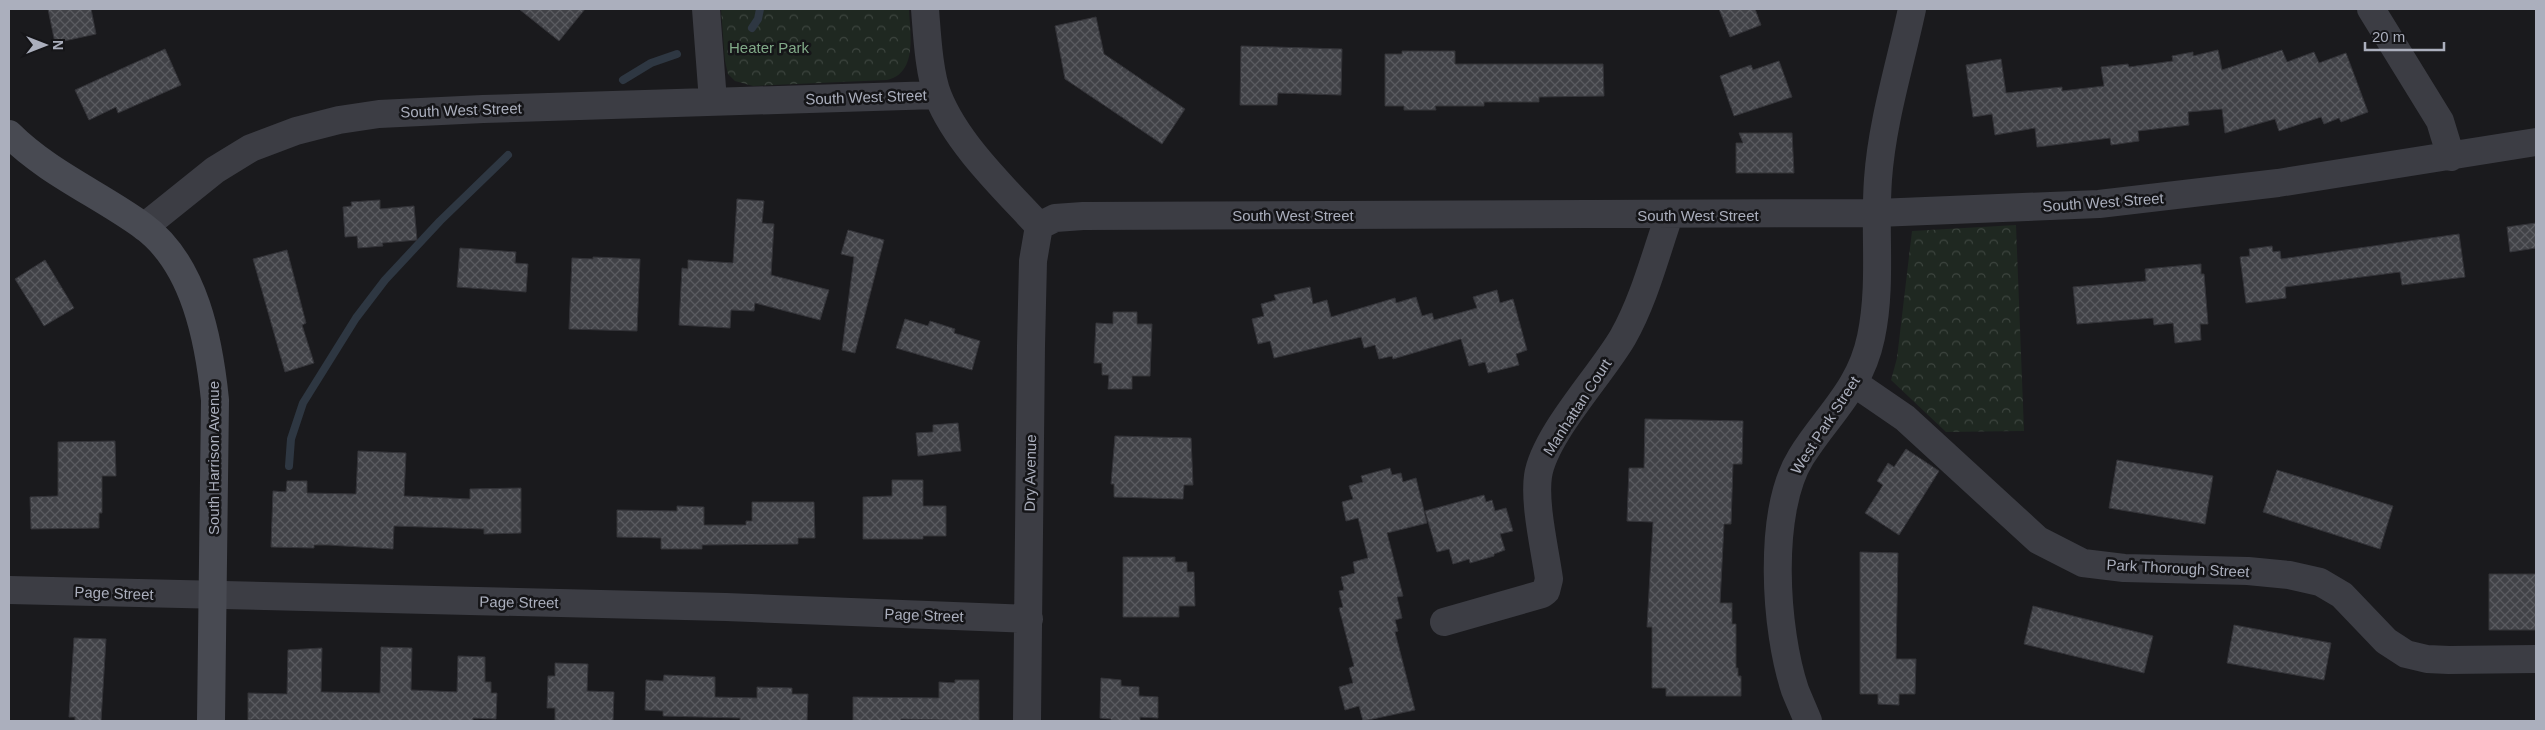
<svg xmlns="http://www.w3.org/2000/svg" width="2545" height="730" font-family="Helvetica,sans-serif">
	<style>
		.park { fill: url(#park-crowns) }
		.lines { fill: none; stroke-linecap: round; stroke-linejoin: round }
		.stream { stroke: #2e3742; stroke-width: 8 }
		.building { fill: url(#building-cross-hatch); stroke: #343439 }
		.street { stroke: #3c3d44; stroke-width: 28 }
		.secondary { stroke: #484a52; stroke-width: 28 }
		.labels { text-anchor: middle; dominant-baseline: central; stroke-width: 5; stroke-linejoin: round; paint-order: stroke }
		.park-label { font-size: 15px; fill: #81aa88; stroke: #151518 }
		.street-label { font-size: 15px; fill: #abafbd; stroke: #151518 }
	</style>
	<defs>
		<pattern id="park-crowns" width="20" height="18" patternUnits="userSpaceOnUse" patternTransform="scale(1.25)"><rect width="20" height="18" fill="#1f2821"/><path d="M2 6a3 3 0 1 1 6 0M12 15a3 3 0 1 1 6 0" fill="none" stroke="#3d453f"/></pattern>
		<pattern id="building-cross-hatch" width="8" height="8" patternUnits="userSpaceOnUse" patternTransform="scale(1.25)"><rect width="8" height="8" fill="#414247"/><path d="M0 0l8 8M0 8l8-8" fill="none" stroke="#5a5b60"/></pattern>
	</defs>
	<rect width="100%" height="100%" fill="#1a1a1d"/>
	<path class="park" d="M 721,9 L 909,9 C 910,33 918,73 887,80 L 753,86 L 735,81 L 728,74 L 725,61 Z
		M 2016,225 L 2024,431 L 1946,432 L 1891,380 L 1897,358 L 1912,231 Z"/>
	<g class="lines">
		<path class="stream" d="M 752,28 L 758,19 L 760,9
			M 623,80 L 651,63 L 677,54
			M 289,466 L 291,439 L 303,403 L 356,318 L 385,280 L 440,221 L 508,155"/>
	</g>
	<path class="building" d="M 48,9 L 91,9 L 96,34 L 55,43 Z
		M 519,9 L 585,9 L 559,41 Z
		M 1719,9 L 1755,9 L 1761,25 L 1730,37 Z
		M 1096,17 L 1104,54 L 1185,109 L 1162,144 L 1065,79 L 1055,26 Z
		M 1241,46 L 1342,49 L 1341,95 L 1278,93 L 1277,105 L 1240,105 Z
		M 165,49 L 181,85 L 118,113 L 116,107 L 89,120 L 75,90 Z
		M 2218,50 L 2222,70 L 2282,50 L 2287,62 L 2314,52 L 2319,63 L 2346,53 L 2368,112 L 2341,122 L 2339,118 L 2324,124 L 2321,117 L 2279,131 L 2275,119 L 2225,133 L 2222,109 L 2188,112 L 2189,125 L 2138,131 L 2139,141 L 2111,145 L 2110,138 L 2037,147 L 2035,128 L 1995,135 L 1992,114 L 1973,117 L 1966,65 L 2001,59 L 2006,93 L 2062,87 L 2062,91 L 2104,86 L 2101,67 L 2128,64 L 2129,67 L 2173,61 L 2172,56 L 2193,52 L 2193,56 Z
		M 1402,51 L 1455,51 L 1455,64 L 1603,64 L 1604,96 L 1539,97 L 1539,102 L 1484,102 L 1484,106 L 1435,106 L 1436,110 L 1404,110 L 1404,106 L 1385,106 L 1385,54 L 1402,54 Z
		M 1779,61 L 1792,97 L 1734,116 L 1720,76 L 1751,65 L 1753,70 Z
		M 1739,133 L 1792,133 L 1794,173 L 1736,173 L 1736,143 L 1743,143 Z
		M 737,199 L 764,201 L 762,223 L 774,224 L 771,275 L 829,290 L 820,320 L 755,303 L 754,311 L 731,310 L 730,328 L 679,325 L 682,268 L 688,269 L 688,260 L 733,263 Z
		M 380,200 L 380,209 L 414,206 L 417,240 L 382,243 L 383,246 L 358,248 L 357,236 L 345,237 L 343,207 L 352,206 L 351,202 Z
		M 2536,223 L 2536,248 L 2510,252 L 2507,227 Z
		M 848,230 L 884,240 L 855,353 L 842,350 L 854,257 L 841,254 Z
		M 2459,234 L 2465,277 L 2402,285 L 2400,272 L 2285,287 L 2286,298 L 2246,303 L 2240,257 L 2250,256 L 2249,249 L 2272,246 L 2273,252 L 2280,251 L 2281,259 Z
		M 460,248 L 516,252 L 515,263 L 528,264 L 526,292 L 457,287 Z
		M 287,250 L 306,323 L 302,325 L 314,363 L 285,372 L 253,259 Z
		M 593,257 L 640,259 L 637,331 L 569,329 L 572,258 L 593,259 Z
		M 45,260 L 74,308 L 44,326 L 15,279 Z
		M 2201,264 L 2201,274 L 2204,274 L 2208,324 L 2200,324 L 2201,340 L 2175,343 L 2173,323 L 2154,325 L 2153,318 L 2077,324 L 2073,287 L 2146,281 L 2145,269 Z
		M 1310,287 L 1313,304 L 1327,300 L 1331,317 L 1395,298 L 1396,303 L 1416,297 L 1422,316 L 1432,313 L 1434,320 L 1477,308 L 1473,297 L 1497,290 L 1500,303 L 1513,299 L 1527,350 L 1516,354 L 1519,365 L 1488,373 L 1485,362 L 1469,366 L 1461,339 L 1393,359 L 1392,356 L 1379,359 L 1375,345 L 1364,348 L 1361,337 L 1274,358 L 1270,341 L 1258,344 L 1252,319 L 1264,316 L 1261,304 L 1276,300 L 1274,295 Z
		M 1113,312 L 1137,312 L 1137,324 L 1152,324 L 1150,376 L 1132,376 L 1132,389 L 1108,389 L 1109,375 L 1102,375 L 1102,363 L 1094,363 L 1096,323 L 1113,324 Z
		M 905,319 L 928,326 L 930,321 L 955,329 L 954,333 L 980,341 L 972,370 L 896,348 Z
		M 1645,419 L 1743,421 L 1742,464 L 1733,464 L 1731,524 L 1724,524 L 1720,603 L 1732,603 L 1732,624 L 1736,624 L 1736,668 L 1738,668 L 1738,676 L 1741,676 L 1741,696 L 1666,696 L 1666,688 L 1652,688 L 1652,627 L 1647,627 L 1653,522 L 1627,521 L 1629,468 L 1644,468 Z
		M 958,423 L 961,451 L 918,456 L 916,433 L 933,432 L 933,425 Z
		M 1115,436 L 1191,438 L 1193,485 L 1184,485 L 1183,499 L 1114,497 L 1114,484 L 1111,484 Z
		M 115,441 L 116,476 L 102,476 L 102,513 L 99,513 L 99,528 L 31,529 L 30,497 L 58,496 L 58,442 Z
		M 1906,449 L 1939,471 L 1899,535 L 1865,513 L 1883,485 L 1877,481 L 1888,463 L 1894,467 Z
		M 358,451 L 406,453 L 404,496 L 470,499 L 470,489 L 521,488 L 521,533 L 484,534 L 484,529 L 394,526 L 393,549 L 329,545 L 314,545 L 314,548 L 271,547 L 273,491 L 286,492 L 287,481 L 307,481 L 307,493 L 356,494 Z
		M 2117,460 L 2213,476 L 2205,524 L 2109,508 Z
		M 1390,468 L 1392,475 L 1401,473 L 1403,482 L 1416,478 L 1427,523 L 1387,533 L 1403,596 L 1397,597 L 1402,618 L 1395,620 L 1398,631 L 1395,632 L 1415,710 L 1363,721 L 1359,706 L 1345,710 L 1339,687 L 1353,683 L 1349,668 L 1354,666 L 1339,608 L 1343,607 L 1339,591 L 1344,590 L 1341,577 L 1355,573 L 1353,562 L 1368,558 L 1358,518 L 1346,521 L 1342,502 L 1353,499 L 1349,486 L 1363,482 L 1361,476 Z
		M 2277,470 L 2393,506 L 2380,549 L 2263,512 Z
		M 892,480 L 923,480 L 923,506 L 946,506 L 946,536 L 923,536 L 923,539 L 863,539 L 863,497 L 892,496 Z
		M 1484,495 L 1486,502 L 1492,500 L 1495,511 L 1506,508 L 1513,531 L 1500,534 L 1505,550 L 1494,554 L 1494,556 L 1470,563 L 1469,559 L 1453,564 L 1449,549 L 1437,552 L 1425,511 Z
		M 752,502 L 814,502 L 815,538 L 798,538 L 798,544 L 702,545 L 702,549 L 661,549 L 661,538 L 617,537 L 617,510 L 677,511 L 677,506 L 704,507 L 704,525 L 746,525 L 746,521 L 752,521 Z
		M 1860,552 L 1898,553 L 1896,659 L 1916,659 L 1915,694 L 1899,694 L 1899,705 L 1878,704 L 1878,694 L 1860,694 Z
		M 1123,557 L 1175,557 L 1175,562 L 1187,562 L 1187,572 L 1194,572 L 1195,606 L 1179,606 L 1179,617 L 1123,617 Z
		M 2489,574 L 2536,574 L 2536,630 L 2489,630 Z
		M 2033,606 L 2153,636 L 2144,673 L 2024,644 Z
		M 2234,625 L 2331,643 L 2324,680 L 2227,663 Z
		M 74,638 L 106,639 L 101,721 L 75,721 L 75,717 L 69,717 Z
		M 381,647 L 412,648 L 411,690 L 457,692 L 458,656 L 485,657 L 485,682 L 491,682 L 491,693 L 497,693 L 496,719 L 473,718 L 473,721 L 248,720 L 248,693 L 287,694 L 288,650 L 322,648 L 321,692 L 380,693 Z
		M 555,663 L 588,664 L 587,691 L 614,692 L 613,721 L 555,721 L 555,708 L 547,708 L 548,676 L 555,676 Z
		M 664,675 L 715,677 L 715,697 L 757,698 L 757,687 L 792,688 L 792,694 L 808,694 L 807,721 L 740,721 L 740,718 L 663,716 L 663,711 L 645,710 L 646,680 L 663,681 Z
		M 1101,678 L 1121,680 L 1121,686 L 1139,687 L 1139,696 L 1158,697 L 1158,718 L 1140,717 L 1140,721 L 1111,721 L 1111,719 L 1100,718 Z
		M 955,680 L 979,680 L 979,721 L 901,719 L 901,721 L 853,721 L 853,697 L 939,698 L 939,682 L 955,683 Z"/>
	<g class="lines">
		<path class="street" d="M 706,9 L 713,101
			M 925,9 C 927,34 929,74 938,96 C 957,144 1005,189 1039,226
			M 2371,9 L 2440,121 L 2451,157
			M 1039,226 L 1055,218 L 1083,216 L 1877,213 L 2099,204 L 2278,183 L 2536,142
			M 144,227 L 215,170 L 251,148 L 296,131 L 339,120 L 379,114 L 483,109 L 937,95
			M 1854,383 L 1905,418 L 2038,540 L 2083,563 L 2124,568 L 2248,571 L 2289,575 L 2320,582 L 2342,595 L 2386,641 L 2406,654 L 2427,659 L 2449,660 L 2536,659
			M 9,590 L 726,607 L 1029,619
			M 1444,622 L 1542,594 L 1546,591 L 1549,579 C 1545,550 1534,504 1538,476 C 1544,435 1601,375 1623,337 C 1644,300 1655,256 1669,216
			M 1027,721 L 1031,346 L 1033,261 L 1039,226
			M 1808,721 C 1804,711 1799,700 1795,690 C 1775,630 1767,512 1801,457 C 1827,415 1860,390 1871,337 C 1882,285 1874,232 1878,179 C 1882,122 1900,65 1912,9"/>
		<path class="secondary" d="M 9,134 C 48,173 99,194 143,226 C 195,264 209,341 215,400 L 211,721"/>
	</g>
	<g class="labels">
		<g class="park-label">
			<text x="769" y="47">Heater Park</text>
		</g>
		<g class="street-label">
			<text transform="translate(866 97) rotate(-2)">South West Street</text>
			<text transform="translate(461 110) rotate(-2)">South West Street</text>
			<text transform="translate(2103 202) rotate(-4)">South West Street</text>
			<text x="1293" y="215">South West Street</text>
			<text x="1698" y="215">South West Street</text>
			<text transform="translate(1577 407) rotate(-57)">Manhattan Court</text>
			<text transform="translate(1825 425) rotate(-57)">West Park Street</text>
			<text transform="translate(213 458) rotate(-90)">South Harrison Avenue</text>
			<text transform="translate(1030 473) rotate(-89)">Dry Avenue</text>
			<text transform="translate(2178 568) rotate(3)">Park Thorough Street</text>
			<text transform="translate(114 593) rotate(2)">Page Street</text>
			<text transform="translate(519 602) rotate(1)">Page Street</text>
			<text transform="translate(924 615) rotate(2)">Page Street</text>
		</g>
	</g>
	<rect width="2545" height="730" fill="none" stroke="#abafbd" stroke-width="20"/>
	<g transform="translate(45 45) rotate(90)" stroke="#151518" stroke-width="4" paint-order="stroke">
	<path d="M0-4L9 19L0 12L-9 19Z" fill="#abafbd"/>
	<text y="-8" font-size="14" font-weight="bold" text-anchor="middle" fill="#abafbd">N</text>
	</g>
	<path d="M2365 42v8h79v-8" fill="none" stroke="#abafbd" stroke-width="2.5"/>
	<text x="2372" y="42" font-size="15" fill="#abafbd" stroke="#151518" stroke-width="4" paint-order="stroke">20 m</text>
</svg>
